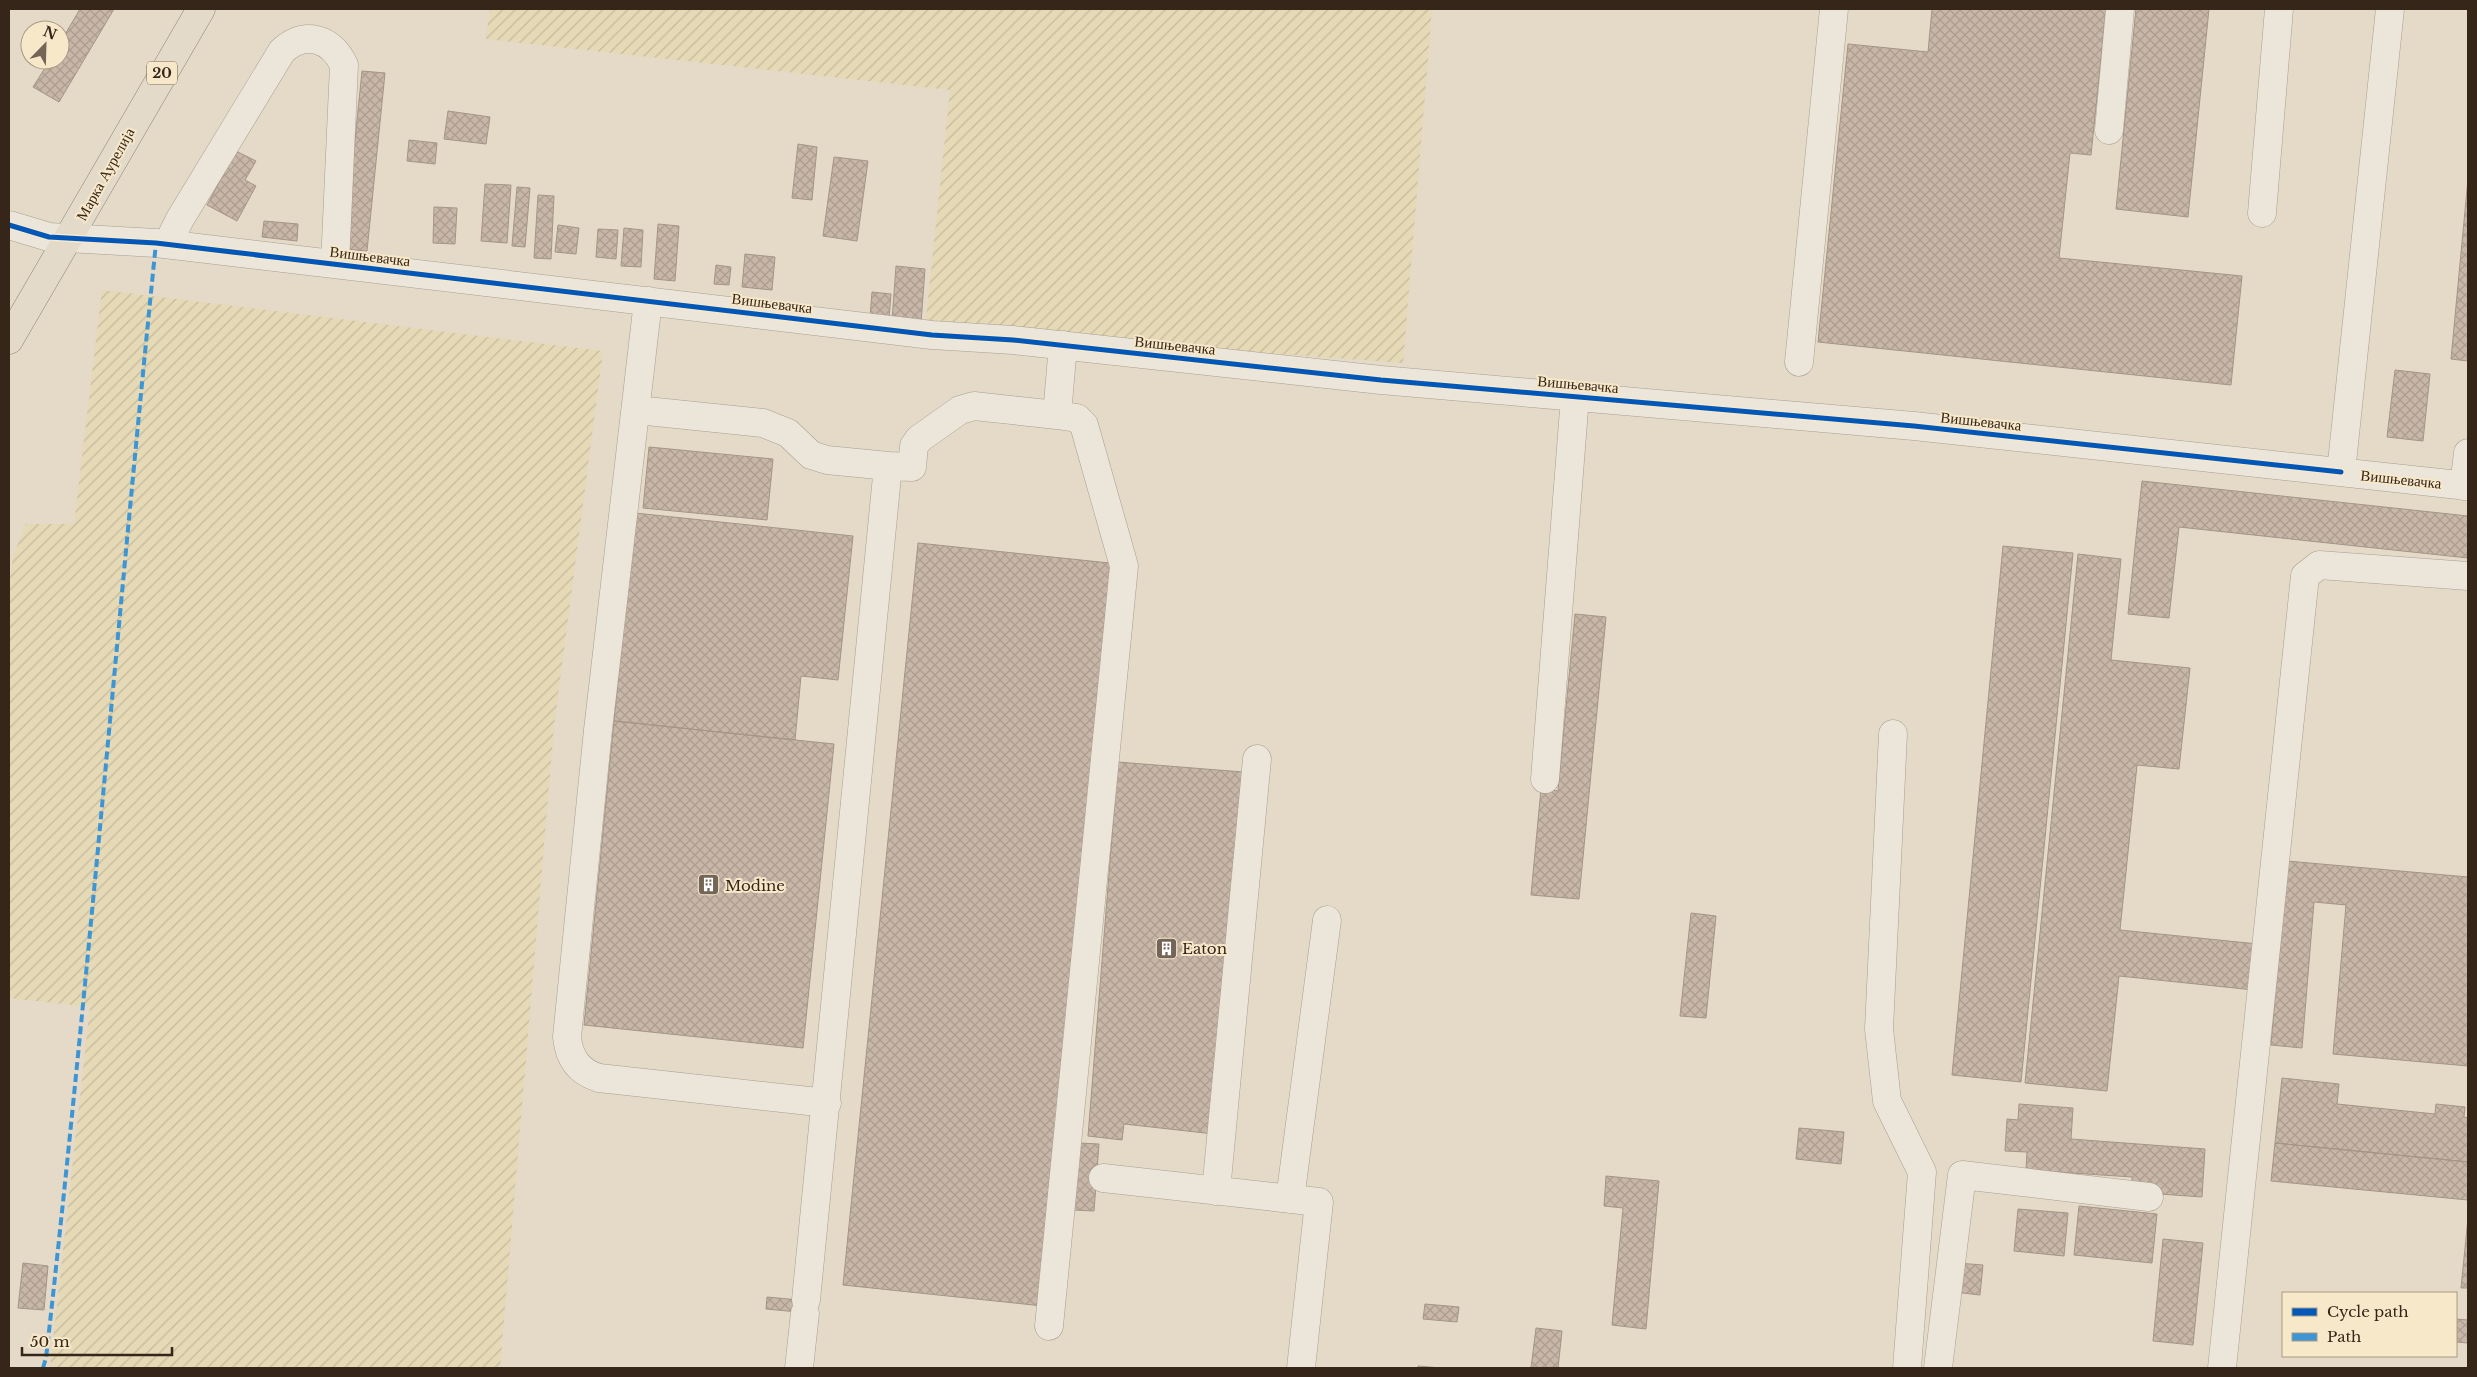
<svg xmlns="http://www.w3.org/2000/svg" width="2477" height="1377" font-family="'Libre Baskerville',serif">
	<style>
		.farmland { fill: url(#farmland-furrows) }
		.building { fill: url(#building-cross-hatch); stroke: #a39587 }
		.lines { fill: none; stroke-linecap: round; stroke-linejoin: round }
		.minor-casing { stroke: #a89f91; stroke-width: 29 }
		.major-casing { stroke: #8e8478; stroke-width: 29 }
		.minor { stroke: #ebe5da; stroke-width: 28 }
		.major { stroke: #e3daca; stroke-width: 28 }
		.quiet { stroke: #3e95d4; stroke-width: 4; stroke-dasharray: 8 4; stroke-linecap: butt }
		.cycleway-casing { stroke: #f7e8ca; stroke-width: 8 }
		.cycleway { stroke: #0057b8; stroke-width: 5 }
		.labels { text-anchor: middle; dominant-baseline: central; stroke-width: 4; stroke-linejoin: round; paint-order: stroke }
		.shield { fill: #f7e8ca; stroke: #70604f; stroke-width: 1 }
		.shield-label { font-size: 14px; font-weight: bold; fill: #36261a }
		.street-label { font-size: 15px; fill: #36261a; stroke: #f7e8ca }
		.poi-label { font-size: 15px; fill: #36261a; stroke: #f7e8ca; text-anchor: start }
	</style>
	<defs>
		<pattern id="farmland-furrows" width="10" height="10" patternUnits="userSpaceOnUse" patternTransform="scale(1.25)"><rect width="10" height="10" fill="#e5d9b6"/><path d="M-1 1l2-2M0 10L10 0M9 11l2-2" fill="none" stroke="#c5ba9c"/></pattern>
		<pattern id="building-cross-hatch" width="8" height="8" patternUnits="userSpaceOnUse" patternTransform="scale(1.25)"><rect width="8" height="8" fill="#c8b7a8"/><path d="M0 0l8 8M0 8l8-8" fill="none" stroke="#ac9d90"/></pattern>
	</defs>
	<rect width="100%" height="100%" fill="#e4dac7"/>
	<path class="farmland" d="M 490,9 L 1432,9 L 1403,363 L 925,328 L 950,90 L 486,39 Z
		M 102,290 L 603,351 L 554,726 L 500,1368 L 50,1368 L 90,1007 L 9,998 L 9,587 L 13,556 L 26,524 L 74,524 Z"/>
	<path class="building" d="M 80,9 L 114,9 L 59,102 L 33,87 L 50,60 L 60,60 L 60,43 Z
		M 1932,9 L 2106,9 L 2091,155 L 2070,153 L 2059,258 L 2242,276 L 2231,385 L 1818,342 L 1848,44 L 1928,52 Z
		M 2136,9 L 2209,9 L 2188,217 L 2116,209 Z
		M 362,71 L 385,73 L 367,251 L 344,249 Z
		M 448,111 L 490,117 L 486,144 L 444,139 Z
		M 409,140 L 437,143 L 435,164 L 407,161 Z
		M 798,144 L 817,147 L 812,200 L 792,198 Z
		M 236,151 L 256,161 L 245,180 L 256,186 L 237,221 L 207,205 Z
		M 834,157 L 868,161 L 857,241 L 823,236 Z
		M 2468,179 L 2468,361 L 2451,359 Z
		M 485,184 L 511,185 L 507,243 L 481,241 Z
		M 517,187 L 530,188 L 525,247 L 512,246 Z
		M 538,195 L 554,196 L 551,259 L 534,258 Z
		M 434,207 L 457,208 L 455,244 L 433,243 Z
		M 264,221 L 298,224 L 297,241 L 262,237 Z
		M 658,224 L 679,226 L 675,281 L 654,279 Z
		M 558,225 L 579,228 L 576,254 L 555,252 Z
		M 624,228 L 643,230 L 641,267 L 621,266 Z
		M 598,229 L 618,230 L 616,259 L 596,257 Z
		M 745,254 L 775,257 L 772,290 L 742,287 Z
		M 716,265 L 731,267 L 729,285 L 714,284 Z
		M 896,266 L 925,269 L 921,323 L 892,321 Z
		M 872,292 L 891,294 L 889,319 L 870,317 Z
		M 2395,370 L 2430,374 L 2423,441 L 2387,437 Z
		M 649,447 L 773,459 L 767,520 L 643,508 Z
		M 2142,481 L 2468,516 L 2468,558 L 2179,527 L 2169,618 L 2128,614 Z
		M 635,513 L 853,536 L 838,680 L 801,676 L 795,740 L 614,721 Z
		M 918,543 L 1119,564 L 1043,1306 L 843,1285 Z
		M 2003,546 L 2073,553 L 2021,1082 L 1952,1075 Z
		M 2078,554 L 2121,559 L 2111,660 L 2190,668 L 2179,769 L 2137,765 L 2120,930 L 2258,944 L 2254,990 L 2119,976 L 2107,1091 L 2025,1083 Z
		M 1575,614 L 1606,617 L 1579,899 L 1531,895 L 1541,789 L 1558,791 Z
		M 614,721 L 834,744 L 803,1048 L 584,1025 Z
		M 1118,762 L 1243,772 L 1214,1134 L 1124,1124 L 1122,1140 L 1088,1136 Z
		M 2287,861 L 2468,877 L 2468,1066 L 2333,1054 L 2346,905 L 2314,902 L 2302,1048 L 2271,1045 Z
		M 1691,913 L 1716,916 L 1706,1018 L 1680,1016 Z
		M 2282,1078 L 2339,1084 L 2337,1104 L 2435,1114 L 2436,1104 L 2465,1107 L 2464,1117 L 2468,1118 L 2468,1162 L 2275,1143 Z
		M 2019,1104 L 2073,1108 L 2071,1139 L 2205,1149 L 2202,1197 L 2132,1192 L 2132,1177 L 2026,1170 L 2027,1152 L 2005,1151 L 2007,1119 L 2018,1120 Z
		M 1799,1128 L 1844,1132 L 1841,1164 L 1796,1159 Z
		M 1079,1143 L 1099,1144 L 1094,1211 L 1074,1210 Z
		M 2275,1143 L 2468,1162 L 2468,1200 L 2271,1181 Z
		M 1606,1176 L 1659,1181 L 1646,1329 L 1612,1325 L 1623,1208 L 1604,1206 Z
		M 2079,1206 L 2157,1214 L 2152,1263 L 2074,1255 Z
		M 2018,1209 L 2068,1213 L 2064,1256 L 2014,1251 Z
		M 2468,1218 L 2468,1288 L 2461,1288 Z
		M 2163,1239 L 2203,1243 L 2193,1345 L 2153,1341 Z
		M 23,1263 L 48,1266 L 44,1310 L 18,1308 Z
		M 1957,1263 L 1983,1265 L 1980,1295 L 1954,1292 Z
		M 767,1297 L 810,1301 L 809,1313 L 766,1309 Z
		M 1425,1304 L 1459,1307 L 1457,1322 L 1423,1319 Z
		M 2456,1319 L 2468,1320 L 2468,1343 L 2456,1342 Z
		M 1536,1328 L 1562,1331 L 1558,1368 L 1531,1368 Z
		M 1418,1366 L 1441,1368 L 1418,1368 Z"/>
	<g class="lines">
		<defs>
			<path id="minor" d="M 2109,130 L 2120,9
				M 2262,213 L 2279,9
				M 9,225 L 49,237 L 156,243 L 932,335 L 1013,340 L 1381,380 L 1914,426 L 2468,486
				M 172,245 L 173,233 L 180,219 L 282,51 C 305,30 331,38 344,65 L 335,264
				M 648,301 L 598,730 L 567,1037 C 569,1058 579,1072 599,1078 L 827,1103
				M 1799,362 L 1834,9
				M 637,410 L 763,423 L 788,433 L 811,455 L 827,460 L 888,466 L 806,1300
				M 888,466 L 912,467 L 914,446 L 919,439 L 960,410 L 974,406 L 1057,415 L 1063,345
				M 2341,472 L 2390,9
				M 2464,486 L 2468,453
				M 1893,734 L 1879,1029 L 1887,1101 L 1922,1172 L 1907,1368
				M 1545,779 L 1575,397
				M 1103,1178 L 1319,1202 L 1301,1368
				M 1216,1191 L 1257,759
				M 1290,1199 L 1327,920
				M 1049,1326 L 1124,566 L 1084,425 L 1077,418 L 1057,415
				M 799,1368 L 805,1313
				M 1938,1368 L 1962,1175 L 2149,1197
				M 2222,1368 L 2305,576 L 2319,565 L 2468,576"/>
			<path id="major" d="M 9,340 L 201,9"/>
		</defs>
		<use href="#minor" class="minor-casing"/>
		<use href="#major" class="major-casing"/>
		<use href="#minor" class="minor"/>
		<use href="#major" class="major"/>
		<path class="quiet" d="M 43,1368 L 46,1358 C 88,987 118,615 156,243"/>
		<defs>
			<path id="cycleway" d="M 9,225 L 49,237 L 156,243 L 932,335 L 1013,340 L 1381,380 L 1914,426 L 2341,472"/>
		</defs>
		<use href="#cycleway" class="cycleway-casing"/>
		<use href="#cycleway" class="cycleway"/>
	</g>
	<defs>
		<symbol id="building-square" viewBox="-11 -11 22 22"><rect x="-9" y="-9" width="18" height="18" rx="4" fill="#736557" stroke="#f7e8ca"/><path d="M-4-6H4V6H1V3H-1V6H-4ZM-2.5-4.3h1.7v1.8h-1.7ZM.8-4.3h1.7v1.8H.8ZM-2.5-1h1.7V.8h-1.7ZM.8-1h1.7V.8H.8Z" fill="#fff"/></symbol>
	</defs>
	<g fill-rule="evenodd">
		<use href="#building-square" x="696" y="872" width="25" height="25"/>
		<use href="#building-square" x="1154" y="936" width="25" height="25"/>
	</g>
	<g class="labels">
		<rect class="shield" x="147" y="61.5" width="30" height="23" rx="4"/>
		<g class="shield-label">
			<text x="162" y="73">20</text>
		</g>
		<g class="street-label">
			<text transform="translate(105 174) rotate(-61)">Марка Аурелија</text>
			<text transform="translate(370 256) rotate(7)">Вишњевачка</text>
			<text transform="translate(772 303) rotate(7)">Вишњевачка</text>
			<text transform="translate(1175 345) rotate(6)">Вишњевачка</text>
			<text transform="translate(1578 384) rotate(5)">Вишњевачка</text>
			<text transform="translate(1981 421) rotate(6)">Вишњевачка</text>
			<text transform="translate(2401 479) rotate(6)">Вишњевачка</text>
		</g>
		<g class="poi-label">
			<text x="725" y="885">Modine</text>
			<text x="1182" y="948">Eaton</text>
		</g>
	</g>
	<rect width="2477" height="1377" fill="none" stroke="#36261a" stroke-width="20"/>
	<rect x="2282" y="1292" width="175" height="65" fill="#f7e8ca" stroke="#aa9a84"/>
	<rect x="2292" y="1308" width="25" height="8" fill="#0057b8" stroke="#aa9a84"/>
	<text x="2327" y="1317" font-size="15" fill="#36261a">Cycle path</text>
	<rect x="2292" y="1333" width="25" height="8" fill="#3e95d4" stroke="#aa9a84"/>
	<text x="2327" y="1342" font-size="15" fill="#36261a">Path</text>
	<g transform="translate(45 45) rotate(23)"><circle r="24" fill="#f7e8ca" stroke="#aa9a84"/>
	<path d="M0-4L9 19L0 12L-9 19Z" fill="#736557"/>
	<text y="-8" font-size="14" font-weight="bold" text-anchor="middle" fill="#36261a">N</text>
	</g>
	<path d="M22 1347v8h150v-8" fill="none" stroke="#36261a" stroke-width="2.5"/>
	<text x="30" y="1347" font-size="15" fill="#36261a" stroke="#f7e8ca" stroke-width="4" paint-order="stroke">50 m</text>
</svg>
